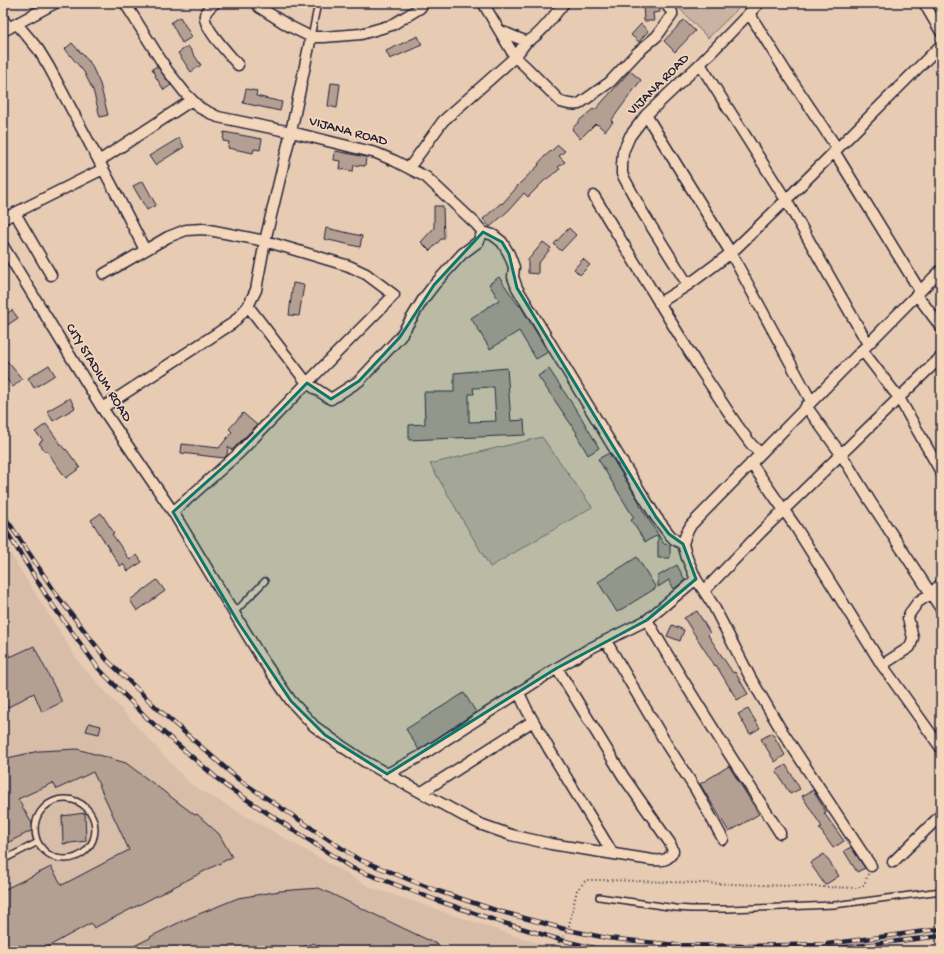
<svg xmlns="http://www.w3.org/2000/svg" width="944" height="954" font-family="'Gochi Hand',sans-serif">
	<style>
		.built { fill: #d8bea9 }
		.green { fill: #cab3a2; stroke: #766a6e }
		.building { fill: #b49f93; stroke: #22223b; fill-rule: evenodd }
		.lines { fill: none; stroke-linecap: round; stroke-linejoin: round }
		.service-casing { stroke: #22223b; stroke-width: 8 }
		.minor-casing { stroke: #22223b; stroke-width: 13 }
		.path { stroke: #22223b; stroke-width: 2; stroke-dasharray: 1 3; stroke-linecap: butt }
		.service { stroke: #f4d7bb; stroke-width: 5 }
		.minor { stroke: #f4d7bb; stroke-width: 10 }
		.rail-casing { stroke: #22223b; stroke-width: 4.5 }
		.rail { stroke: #f4d7bb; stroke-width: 3; stroke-dasharray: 9; stroke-linecap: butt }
		.marked { fill: #0f766e; fill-opacity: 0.2; stroke: #0f766e; stroke-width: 3; stroke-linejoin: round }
		.labels { text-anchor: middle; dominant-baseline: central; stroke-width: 3.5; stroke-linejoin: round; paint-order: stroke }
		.street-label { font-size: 14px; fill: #22223b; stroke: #f4d7bb }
	</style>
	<rect width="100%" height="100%" fill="#e7ccb3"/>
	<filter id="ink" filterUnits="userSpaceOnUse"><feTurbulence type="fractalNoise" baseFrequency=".025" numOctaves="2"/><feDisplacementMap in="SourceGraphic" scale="8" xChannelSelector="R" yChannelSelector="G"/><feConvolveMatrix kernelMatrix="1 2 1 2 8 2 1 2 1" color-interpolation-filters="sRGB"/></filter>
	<g filter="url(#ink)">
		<path class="built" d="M 3,542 L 80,664 L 190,784 L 370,887 L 560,951 L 3,951 Z"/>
		<path class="green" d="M 674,3 L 744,3 L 708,38 Z
			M 542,437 L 592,507 L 490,567 L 430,464 Z"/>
		<path class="building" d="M 643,3 L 659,3 L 660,12 L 653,13 L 654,21 L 644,21 Z
			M 180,17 L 192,37 L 182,43 L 171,22 Z
			M 684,20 L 695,31 L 675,52 L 664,41 Z
			M 641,24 L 648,31 L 639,42 L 631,35 Z
			M 418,36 L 422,45 L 390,59 L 386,51 Z
			M 72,43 L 91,64 L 100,84 L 108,115 L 100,117 L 93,90 L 84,72 L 65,49 Z
			M 188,46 L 201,65 L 191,72 L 178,53 Z
			M 157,66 L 171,85 L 164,90 L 155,76 L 156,75 L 152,69 Z
			M 630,71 L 641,80 L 611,121 L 613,122 L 605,131 L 597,124 L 596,125 L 595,124 L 580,139 L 572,129 L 581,119 L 593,109 L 595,110 Z
			M 331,83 L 340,84 L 337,108 L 328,106 Z
			M 246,89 L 257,91 L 256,96 L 282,102 L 280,111 L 243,103 Z
			M 224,132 L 262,139 L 260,150 L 254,149 L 253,153 L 228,148 L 229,142 L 223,141 Z
			M 179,138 L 184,147 L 155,165 L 149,156 Z
			M 558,145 L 565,151 L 559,156 L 565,162 L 558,167 L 560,169 L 544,181 L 528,197 L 524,193 L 509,210 L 490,227 L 483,219 L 501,203 L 502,204 L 518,186 L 517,186 L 539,165 L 538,164 L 544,157 Z
			M 335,151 L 366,157 L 365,166 L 354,165 L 353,171 L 340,169 L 341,161 L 334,160 Z
			M 143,181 L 156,205 L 147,210 L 133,186 Z
			M 434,206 L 443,206 L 444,239 L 441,239 L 430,251 L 421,242 L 434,228 Z
			M 326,228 L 362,236 L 360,247 L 324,239 Z
			M 569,228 L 576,235 L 561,251 L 554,244 Z
			M 543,242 L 551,248 L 538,264 L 538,274 L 528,273 L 528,260 Z
			M 583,259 L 590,265 L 580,275 L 574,269 Z
			M 499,277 L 519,306 L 520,305 L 548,352 L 536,359 L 519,331 L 490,349 L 471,318 L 499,300 L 489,284 Z
			M 293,283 L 304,285 L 299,316 L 289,315 Z
			M 12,310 L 18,318 L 3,328 L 3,316 Z
			M 3,356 L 22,379 L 13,387 L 3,375 Z
			M 49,365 L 55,375 L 34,388 L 28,378 Z
			M 507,368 L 511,421 L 524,420 L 525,435 L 409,440 L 409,425 L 425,424 L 424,392 L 454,392 L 454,373 ZM 494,387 L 496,421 L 469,422 L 469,394 L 474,394 L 473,388 Z
			M 549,369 L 581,417 L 599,448 L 588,455 L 576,434 L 577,433 L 538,376 Z
			M 70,398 L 75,408 L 53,421 L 47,411 Z
			M 243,413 L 257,425 L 232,450 L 228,447 L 227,455 L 224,458 L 181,453 L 182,444 L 219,448 L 232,432 L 229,429 Z
			M 46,424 L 65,450 L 66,449 L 80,468 L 66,478 L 46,450 L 45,451 L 39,443 L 43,440 L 35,432 Z
			M 609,453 L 640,503 L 639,504 L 664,544 L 670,545 L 670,558 L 658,558 L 658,535 L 645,542 L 631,520 L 634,518 L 598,459 Z
			M 101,513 L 114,533 L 112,534 L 130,560 L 137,555 L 142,562 L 128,571 L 123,564 L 120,566 L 91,520 Z
			M 637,557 L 656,588 L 617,612 L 598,582 Z
			M 677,565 L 685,580 L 674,589 L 669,580 L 658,587 L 658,576 Z
			M 157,580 L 165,591 L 137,611 L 130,600 Z
			M 697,611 L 710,633 L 708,635 L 733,673 L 735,672 L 748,694 L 737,700 L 716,665 L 715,666 L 684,618 Z
			M 672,625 L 684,630 L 680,641 L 667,636 Z
			M 3,643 L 10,657 L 34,646 L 62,702 L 42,712 L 34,693 L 3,710 Z
			M 464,693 L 476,712 L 419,750 L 406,729 Z
			M 748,709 L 760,728 L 750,734 L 738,714 Z
			M 89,723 L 101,726 L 99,734 L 86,731 Z
			M 772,733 L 785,755 L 775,762 L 761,739 Z
			M 77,749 L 126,763 L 195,815 L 197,814 L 219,834 L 232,857 L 94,928 L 91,923 L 40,951 L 3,951 L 3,890 L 51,867 L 62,885 L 129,850 L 93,772 L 57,789 L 53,783 L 18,799 L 35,829 L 3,845 L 3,759 L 39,751 Z
			M 786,765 L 800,789 L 790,794 L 776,771 Z
			M 729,766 L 759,814 L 729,832 L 700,784 Z
			M 813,790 L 826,812 L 824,813 L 844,841 L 833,848 L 819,828 L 822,827 L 802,796 Z
			M 85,813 L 86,841 L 63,844 L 62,816 Z
			M 851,847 L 865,868 L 857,872 L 844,851 Z
			M 824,854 L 839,876 L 825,885 L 810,863 Z
			M 319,888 L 451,951 L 330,951 L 313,943 L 295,951 L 124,951 L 150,938 L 150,937 L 182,921 L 238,898 L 280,891 Z"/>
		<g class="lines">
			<defs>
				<path id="service" d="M 311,37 L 318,3
					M 234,613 L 265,581
					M35 829a30 30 0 1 1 60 0a30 30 0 1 1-60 0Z
					M 3,860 L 38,842
					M 599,897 L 676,908 L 691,909 L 728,909 L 834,905 L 941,891"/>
				<path id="minor" d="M 125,3 L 167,70 L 186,94 L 200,108 L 218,117 L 291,132 L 376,153 L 395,161 L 426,177 L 475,223 L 483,232 L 478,242 L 462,254 L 434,285 L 424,298 L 400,337 L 359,381 L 331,399 L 307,383 L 238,454 L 173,512
					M 215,3 C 210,7 206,10 205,15 C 202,27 231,56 238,65
					M 256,3 L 259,7 L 289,26 L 311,37 L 324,37 L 361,34 L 392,25 L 420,8 L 424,3
					M 483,3 L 515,57 L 525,66 L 561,102 C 567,104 573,105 579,104 L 610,82 L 637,53 L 657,36 L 672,15 L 672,12 L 665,3
					M 924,3 L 941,32
					M 749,13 L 786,72 L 837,148
					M 3,19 L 9,28
					M 17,24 L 38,49 L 49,67 L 117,195 L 145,250
					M 3,31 L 55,3
					M 500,31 C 505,32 522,41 527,41 C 537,39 557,12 564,3
					M 700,64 L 786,200 L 868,344
					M 646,115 L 731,253 L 811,401
					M 834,151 L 920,291
					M 99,161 L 192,100
					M 409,168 L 443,121 L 515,57 L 527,41
					M 594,196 L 698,366 L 737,425 L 751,444 L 760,453
					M 15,213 L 51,275
					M 3,219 L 103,169
					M 483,232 L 493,235 L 502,242 L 509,254 L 514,267 L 513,277 L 517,288 L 626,468 L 656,517 L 669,534 L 675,540 L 683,544
					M 3,246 L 102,408 L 173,512 L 260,656 L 291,701 L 314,726 L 343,747 L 364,761 L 464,816 L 480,824 L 511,835 L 551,844 L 652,860 C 661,861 669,861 673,851 L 670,843 L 623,776 L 557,668
					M 104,274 L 168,237 L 186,230 L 204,229 L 265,241 L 349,266 L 366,274 L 394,295 L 307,383 L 248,306
					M 688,285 L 643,213 L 622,174 L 622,165 L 623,152 L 630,136 L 646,115 L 700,64 L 759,3
					M 917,295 L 941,327
					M 659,303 L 688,285 L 731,253 L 786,200 L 941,45
					M 862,350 L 899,398 L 941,472
					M 806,406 L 841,454 L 870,501 L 941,609
					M 102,408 L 233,323 L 248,306 L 256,290 L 265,241 L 291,132 L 311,37
					M 751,463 L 795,526 L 882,665 L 941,748
					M 704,591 L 696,579 L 687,558 L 683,544 L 686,534 L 691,525 L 772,442 L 941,270
					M 647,620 C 689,693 735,763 780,833
					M 606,641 L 667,745 L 696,790 L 723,839
					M 882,665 L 910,647 L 913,638 L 908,618 L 910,613 L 918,602 L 930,594 L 941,584
					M 519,693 L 527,710 L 549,749 L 613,854
					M 387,774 L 419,757 L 557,668 L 589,649 L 647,620 L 696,579
					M 422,792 L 533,721
					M 893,862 L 941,815
					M 871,866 L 780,728 L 750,677 L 713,605 L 704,591 L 761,532 L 941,357"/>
			</defs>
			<use href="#service" class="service-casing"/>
			<use href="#minor" class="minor-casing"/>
			<path class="path" d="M 550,951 L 554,949 L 568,930 L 577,890 L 586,880 L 606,880 L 857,888 L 864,885 L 868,874"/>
			<use href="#service" class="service"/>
			<use href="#minor" class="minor"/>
			<defs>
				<path id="rail" d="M 3,514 L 59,598 L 107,660 L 159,710 L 238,779 L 358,859 L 435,890 L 495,910 L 568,930 L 607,938 L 676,945 L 750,946 L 827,944 L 941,929
					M 3,526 L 51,603 L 98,668 L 149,720 L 226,786 L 352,868 L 436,900 L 494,920 L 561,940 L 594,948 L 625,951
					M 813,951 L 941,936"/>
			</defs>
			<use href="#rail" class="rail-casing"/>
			<use href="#rail" class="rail"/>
		</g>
	</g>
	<path class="marked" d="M 483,232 L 502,242 L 509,254 L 517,288 L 656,517 L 669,534 L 683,544 L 696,579 L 647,620 L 557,668 L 387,774 L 325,735 L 291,701 L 238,622 L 173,512 L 238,454 L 307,383 L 331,399 L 359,381 L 400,337 L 434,285 Z"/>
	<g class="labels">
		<g class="street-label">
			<text transform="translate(659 85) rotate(-45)">VIJANA ROAD</text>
			<text transform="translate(348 132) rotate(15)">VIJANA ROAD</text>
			<text transform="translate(98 373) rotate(58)">CITY STADIUM ROAD</text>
		</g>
	</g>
	<rect width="944" height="954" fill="none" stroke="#f4d7bb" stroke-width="16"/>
	<rect x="8" y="8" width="928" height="938" fill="none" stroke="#22223b" stroke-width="1.5" filter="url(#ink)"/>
</svg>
